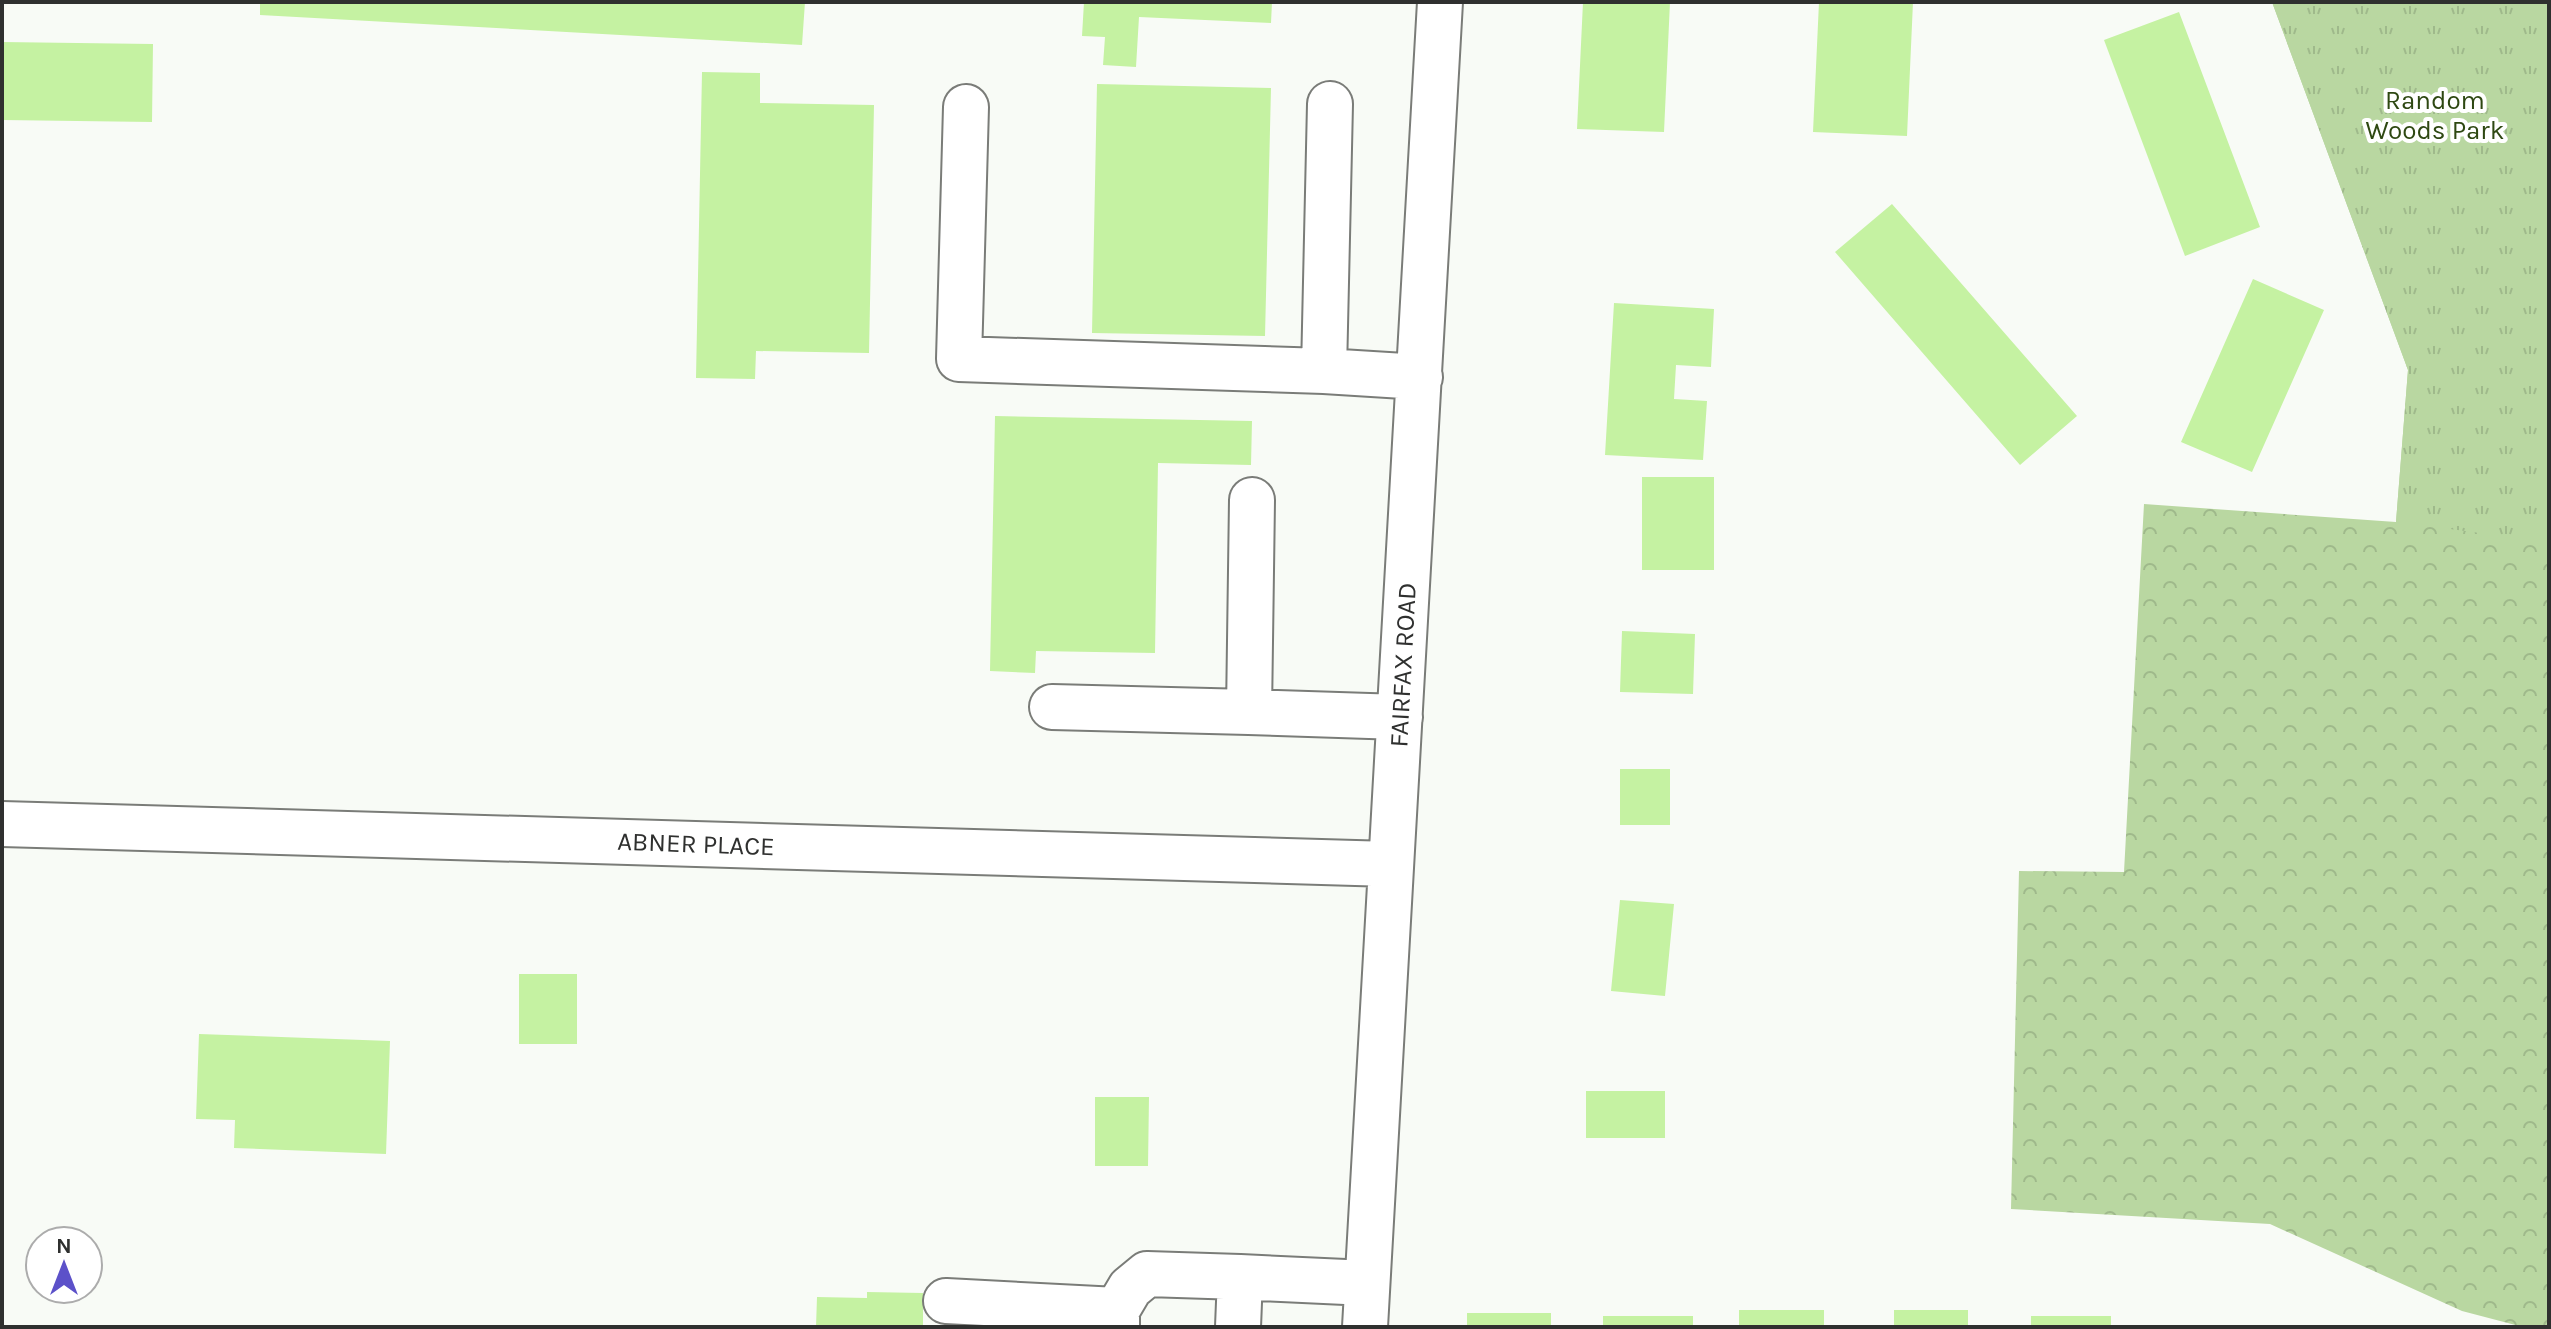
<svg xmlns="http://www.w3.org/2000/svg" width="2551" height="1329" font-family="Karla,sans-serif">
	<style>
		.forest { fill: url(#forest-crowns) }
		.park { fill: url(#park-tufts) }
		.building { fill: #c5f2a2 }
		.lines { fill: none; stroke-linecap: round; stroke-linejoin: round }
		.minor-casing { stroke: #7a7c78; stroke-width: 48 }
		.minor { stroke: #fff; stroke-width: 44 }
		.labels { text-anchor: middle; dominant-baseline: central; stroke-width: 8; stroke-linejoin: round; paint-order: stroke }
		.park-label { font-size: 26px; fill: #2e4812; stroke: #fff }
		.street-label { font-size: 26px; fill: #2f302f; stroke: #fff }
	</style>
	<defs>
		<pattern id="forest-crowns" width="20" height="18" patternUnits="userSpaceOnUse" patternTransform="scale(2)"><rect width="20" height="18" fill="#b9d7a1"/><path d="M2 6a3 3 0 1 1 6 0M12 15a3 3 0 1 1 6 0" fill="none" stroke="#9fb98b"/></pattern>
		<pattern id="park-tufts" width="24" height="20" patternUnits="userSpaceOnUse" patternTransform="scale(2)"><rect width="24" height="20" fill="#b9d7a1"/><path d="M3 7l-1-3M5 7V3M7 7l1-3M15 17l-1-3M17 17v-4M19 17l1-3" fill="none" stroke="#9fb98b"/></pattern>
	</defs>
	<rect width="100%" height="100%" fill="#f8fbf6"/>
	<path class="forest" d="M 2272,2 L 2549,2 L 2549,1327 L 2523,1327 L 2462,1311 L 2270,1224 L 2011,1209 L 2019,871 L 2124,872 L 2144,504 L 2396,522 L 2408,370 Z"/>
	<path class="park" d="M 2272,2 L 2549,2 L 2549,542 L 2396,522 L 2408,370 Z"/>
	<path class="building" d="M 260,2 L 805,2 L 802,45 L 260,15 Z
		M 1084,2 L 1272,2 L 1271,23 L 1139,17 L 1136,67 L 1103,65 L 1105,37 L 1082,36 Z
		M 1583,2 L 1670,2 L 1664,132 L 1577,129 Z
		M 1819,2 L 1913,2 L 1907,136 L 1813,132 Z
		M 2179,12 L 2260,227 L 2185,256 L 2104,40 Z
		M 2,42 L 153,44 L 152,122 L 2,120 Z
		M 702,72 L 760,73 L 760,103 L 874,105 L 869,353 L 756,351 L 755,379 L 696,378 Z
		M 1097,84 L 1271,88 L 1265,336 L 1092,333 Z
		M 1892,204 L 2077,416 L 2020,465 L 1835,252 Z
		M 2253,279 L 2324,310 L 2252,472 L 2181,442 Z
		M 1614,303 L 1714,309 L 1711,367 L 1676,365 L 1674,399 L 1707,401 L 1703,460 L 1605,455 Z
		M 995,416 L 1252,421 L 1251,465 L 1158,463 L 1155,653 L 1036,651 L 1035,673 L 990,671 Z
		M 1642,477 L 1714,477 L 1714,570 L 1642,570 Z
		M 1622,631 L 1695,634 L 1693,694 L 1620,692 Z
		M 1620,769 L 1670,769 L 1670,825 L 1620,825 Z
		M 1620,900 L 1674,904 L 1665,996 L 1611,991 Z
		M 519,974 L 577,974 L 577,1044 L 519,1044 Z
		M 199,1034 L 390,1041 L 386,1154 L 234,1148 L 235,1120 L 196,1119 Z
		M 1586,1091 L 1665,1091 L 1665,1138 L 1586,1138 Z
		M 1095,1097 L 1149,1097 L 1148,1166 L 1095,1166 Z
		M 867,1292 L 923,1293 L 923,1327 L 816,1327 L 817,1297 L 867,1298 Z
		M 1739,1310 L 1824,1310 L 1824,1327 L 1739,1327 Z
		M 1894,1310 L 1968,1310 L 1968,1327 L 1894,1327 Z
		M 1467,1313 L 1551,1313 L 1551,1327 L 1467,1327 Z
		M 1603,1316 L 1693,1316 L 1693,1327 L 1603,1327 Z
		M 2031,1316 L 2111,1316 L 2111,1327 L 2031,1327 Z"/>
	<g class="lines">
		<defs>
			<path id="minor" d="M 966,107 L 959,359 L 1324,371 L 1420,377
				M 1324,371 L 1330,104
				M 1252,500 L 1249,712 L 1400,717
				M 1052,707 L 1249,712
				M 2,824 L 1390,864
				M 946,1301 L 1117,1310 L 1117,1327
				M 1117,1310 L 1130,1288 L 1147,1274 L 1240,1277
				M 1238,1327 L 1240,1277 L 1367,1283
				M 1365,1327 L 1440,2"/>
		</defs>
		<use href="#minor" class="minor-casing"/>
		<use href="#minor" class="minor"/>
	</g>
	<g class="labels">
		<g class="park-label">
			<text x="2435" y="100">Random<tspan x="2435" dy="30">Woods Park</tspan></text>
		</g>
		<g class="street-label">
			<text transform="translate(1403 665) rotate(-87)">FAIRFAX ROAD</text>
			<text transform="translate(696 844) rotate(2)">ABNER PLACE</text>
		</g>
	</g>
	<rect width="2551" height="1329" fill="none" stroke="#2f302f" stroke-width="8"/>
	<g transform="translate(64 1265)"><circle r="38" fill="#ffffff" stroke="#acacac" stroke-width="2"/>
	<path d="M0-6L14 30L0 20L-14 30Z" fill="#5c51c9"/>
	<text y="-12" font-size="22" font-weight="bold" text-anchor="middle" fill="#2f302f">N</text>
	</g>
</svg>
